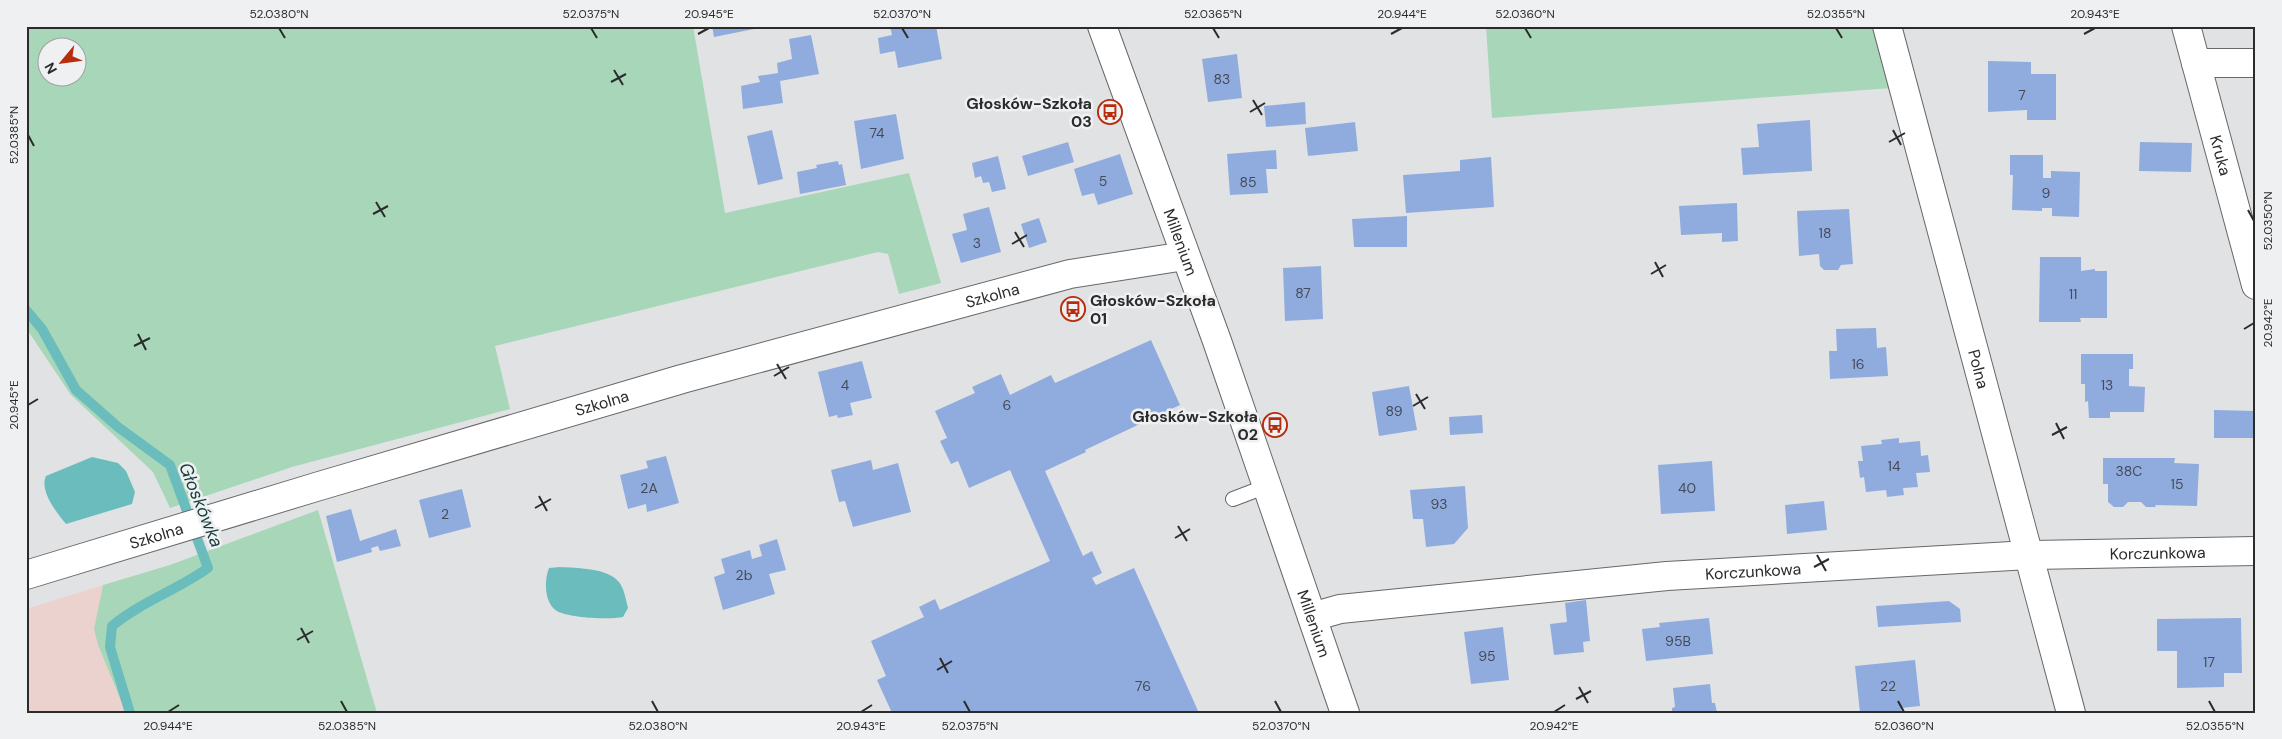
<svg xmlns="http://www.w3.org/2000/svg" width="2282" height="739" font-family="'DM Sans',sans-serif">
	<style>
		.industrial { fill: #ecd2ce }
		.green { fill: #a7d7b8; fill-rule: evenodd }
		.water { fill: #6bbdbd }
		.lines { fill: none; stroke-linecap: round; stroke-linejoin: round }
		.stream { stroke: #6bbdbd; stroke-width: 10 }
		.building { fill: #90acde }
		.service-casing { stroke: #68686a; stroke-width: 16 }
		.minor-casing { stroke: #68686a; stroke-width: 30 }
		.tertiary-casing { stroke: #68686a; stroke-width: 30 }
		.service { stroke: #fff; stroke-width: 14 }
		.minor { stroke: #fff; stroke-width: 28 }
		.tertiary { stroke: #fff; stroke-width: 28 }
		.ticks { fill: none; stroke: #2b2b2c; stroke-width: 2 }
		.labels { text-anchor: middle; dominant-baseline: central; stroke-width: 5; stroke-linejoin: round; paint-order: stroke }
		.number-label { font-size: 14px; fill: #444b58 }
		.poi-label { font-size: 16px; font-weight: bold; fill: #2b2b2c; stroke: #eff0f1; text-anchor: end }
		.street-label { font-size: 16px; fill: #2b2b2c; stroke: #eff0f1 }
		.water-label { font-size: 18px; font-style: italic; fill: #153d3d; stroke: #eff0f1 }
		.neatline { fill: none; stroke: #2b2b2c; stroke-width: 2 }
		.ticks-label { font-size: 12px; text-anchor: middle; fill: #2b2b2c }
	</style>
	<rect width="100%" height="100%" fill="#e1e2e4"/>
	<path class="industrial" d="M 103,585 L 95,629 L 98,645 L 126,713 L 26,713 L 26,609 Z"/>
	<path class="green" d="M 26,26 L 693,26 L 725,213 L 909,173 L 941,283 L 899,294 L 888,254 L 878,252 L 495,346 L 510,409 L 292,467 L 170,508 L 153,472 L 71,395 L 26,328 ZM 48,48 L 78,48 L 78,78 L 48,78 Z
		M 1486,26 L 1874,26 L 1891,88 L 1492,118 Z
		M 318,510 L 377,713 L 126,713 L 98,645 L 94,629 L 103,585 L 170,565 Z"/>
	<path class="water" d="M 92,457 L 118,463 L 126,471 L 135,492 L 132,504 L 66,524 C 57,513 39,491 46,476 Z
		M 560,567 C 576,568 607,568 618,581 C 624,587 626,600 628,608 L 623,617 C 610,620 569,618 557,611 C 544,603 544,580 549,568 Z"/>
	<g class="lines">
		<path class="stream" d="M 26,310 L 42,329 L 76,390 L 118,427 L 170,465 L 208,568 C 177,590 141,602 112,626 L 110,647 L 130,713"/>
	</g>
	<path class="building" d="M 712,26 L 764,26 L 764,27 L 714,37 Z
		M 890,26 L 936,26 L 942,59 L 898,68 L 895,51 L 880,54 L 878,38 L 892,35 Z
		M 1964,26 L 1998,26 L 1998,28 L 1964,28 Z
		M 811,35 L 819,74 L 780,81 L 783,103 L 743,109 L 741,86 L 760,82 L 758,76 L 778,73 L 777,63 L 792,59 L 789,39 Z
		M 1237,54 L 1242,98 L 1208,102 L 1202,59 Z
		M 1988,61 L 2031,62 L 2031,74 L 2056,74 L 2056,120 L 2027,120 L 2027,110 L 1988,112 Z
		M 1305,102 L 1306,124 L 1266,127 L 1264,106 Z
		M 896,114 L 904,159 L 861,169 L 854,121 Z
		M 1810,120 L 1812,171 L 1743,175 L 1741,148 L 1759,147 L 1757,124 Z
		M 1355,122 L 1358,151 L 1308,156 L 1305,128 Z
		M 772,130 L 783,179 L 758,185 L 747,136 Z
		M 1068,142 L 1074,162 L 1028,176 L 1022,156 Z
		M 2140,142 L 2192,143 L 2191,172 L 2139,171 Z
		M 1276,150 L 1277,169 L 1266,169 L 1268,193 L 1230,195 L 1227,154 Z
		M 1120,154 L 1133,194 L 1098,205 L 1094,193 L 1082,196 L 1074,169 Z
		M 2010,155 L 2043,155 L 2043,178 L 2051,178 L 2051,171 L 2080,172 L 2079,217 L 2052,216 L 2052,208 L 2042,208 L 2042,211 L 2012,210 L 2013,175 L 2010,175 Z
		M 998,156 L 1006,189 L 992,192 L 989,182 L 983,183 L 981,176 L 975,178 L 972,163 Z
		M 1491,157 L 1494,207 L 1406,213 L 1403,175 L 1460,171 L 1460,160 Z
		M 838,161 L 839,165 L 842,164 L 846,185 L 800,194 L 797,172 L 817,168 L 816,165 Z
		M 1737,203 L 1738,241 L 1722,242 L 1722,233 L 1681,235 L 1679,206 Z
		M 989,207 L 1001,252 L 961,263 L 952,234 L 967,230 L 963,214 Z
		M 1849,209 L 1853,264 L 1841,265 L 1838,270 L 1824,270 L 1820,266 L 1819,254 L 1799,256 L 1797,211 Z
		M 1407,216 L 1407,247 L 1354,247 L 1352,219 Z
		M 1039,218 L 1047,242 L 1029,248 L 1021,224 Z
		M 2040,257 L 2081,257 L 2081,271 L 2095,269 L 2095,271 L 2107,271 L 2107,318 L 2080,318 L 2081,322 L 2039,322 Z
		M 1321,266 L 1323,319 L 1285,321 L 1283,268 Z
		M 1876,328 L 1877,348 L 1886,347 L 1888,376 L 1830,379 L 1829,351 L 1837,351 L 1836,329 Z
		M 1151,340 L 1180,405 L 1085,450 L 1086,452 L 1045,471 L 1083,556 L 1092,551 L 1102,573 L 1092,578 L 1096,585 L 1134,568 L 1199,713 L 892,713 L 877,680 L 886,676 L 871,641 L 924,617 L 919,607 L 935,599 L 940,610 L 1050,561 L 1010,470 L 969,488 L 958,461 L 951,464 L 940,441 L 947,438 L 935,411 L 975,393 L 972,387 L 1001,374 L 1010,395 L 1051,375 L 1055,383 Z
		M 2081,354 L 2133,354 L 2133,369 L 2129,369 L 2129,386 L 2145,387 L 2144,412 L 2110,412 L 2110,418 L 2089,418 L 2088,401 L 2085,402 L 2085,384 L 2081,384 Z
		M 862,361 L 872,398 L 850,403 L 853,415 L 838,418 L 837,415 L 829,417 L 818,372 Z
		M 1409,386 L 1417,430 L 1379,436 L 1372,392 Z
		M 2214,410 L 2256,411 L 2256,438 L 2214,438 Z
		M 1482,415 L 1483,433 L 1450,435 L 1449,417 Z
		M 1899,438 L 1899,443 L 1920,441 L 1921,456 L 1928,455 L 1930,472 L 1916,473 L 1918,487 L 1903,488 L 1904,495 L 1887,497 L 1886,490 L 1866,492 L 1864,477 L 1860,478 L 1858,461 L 1863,461 L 1861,446 L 1882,444 L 1881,440 Z
		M 666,456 L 679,503 L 647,512 L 646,504 L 628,509 L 620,475 L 648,468 L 646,461 Z
		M 2103,458 L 2175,458 L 2174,463 L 2199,464 L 2197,506 L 2155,505 L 2156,507 L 2146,507 L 2141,502 L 2128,502 L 2123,507 L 2114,507 L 2108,502 L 2108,484 L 2103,484 Z
		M 871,460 L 873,470 L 898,463 L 911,512 L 853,527 L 845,501 L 839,502 L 831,470 Z
		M 1712,461 L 1715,511 L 1661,514 L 1658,465 Z
		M 1465,486 L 1468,528 L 1454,544 L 1426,547 L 1423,519 L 1413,519 L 1410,490 Z
		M 462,489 L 471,527 L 429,538 L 419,500 Z
		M 1824,501 L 1827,530 L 1787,534 L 1785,505 Z
		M 351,509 L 360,541 L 396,529 L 401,546 L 380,551 L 378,546 L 371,548 L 372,552 L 337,562 L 326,516 Z
		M 777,539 L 786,570 L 769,574 L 775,594 L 723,610 L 714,577 L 725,573 L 721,559 L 750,550 L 752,559 L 762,556 L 759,545 Z
		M 1586,600 L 1590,641 L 1583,642 L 1584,652 L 1554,655 L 1550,624 L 1567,622 L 1565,603 Z
		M 1949,601 L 1960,609 L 1961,622 L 1878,627 L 1876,606 Z
		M 1709,618 L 1713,654 L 1646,661 L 1642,629 L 1660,627 L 1659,623 Z
		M 2241,618 L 2242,673 L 2224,673 L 2224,687 L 2177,688 L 2177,651 L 2157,651 L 2157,619 Z
		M 1503,627 L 1509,680 L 1471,684 L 1464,632 Z
		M 1915,660 L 1920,706 L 1901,708 L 1902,713 L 1860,713 L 1855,666 Z
		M 1710,684 L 1712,703 L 1715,703 L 1717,713 L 1672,713 L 1672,708 L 1675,707 L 1673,688 Z"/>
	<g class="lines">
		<defs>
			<path id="service" d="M 1233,499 L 1267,486"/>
			<g id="minor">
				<path id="s1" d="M 1887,26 L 2071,713"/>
				<path id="s2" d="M 2186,26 L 2256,285"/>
				<path d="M 2196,63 L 2256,63"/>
				<path id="s3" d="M 1312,617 L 1340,609 L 1667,576 L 2029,555 L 2256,551"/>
			</g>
			<g id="tertiary">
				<path id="s4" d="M 1102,26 L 1217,341 L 1345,713"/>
				<path id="s5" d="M 26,575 L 316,487 L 682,379 L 1070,274 L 1185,256"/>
			</g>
		</defs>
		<use href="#service" class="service-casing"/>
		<use href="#minor" class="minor-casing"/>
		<use href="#tertiary" class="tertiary-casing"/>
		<use href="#service" class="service"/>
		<use href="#minor" class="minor"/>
		<use href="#tertiary" class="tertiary"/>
	</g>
	<path class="ticks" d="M 279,28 L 285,38M 591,28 L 597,38M 902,28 L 908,38M 1213,28 L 1219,38M 1525,28 L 1531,38M 1836,28 L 1842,38M 698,34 L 709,28M 1391,34 L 1402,28M 2084,34 L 2095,28M 614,70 L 623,85M 611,82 L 626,74M 1253,100 L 1262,115M 1250,112 L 1265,103M 1893,130 L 1901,145M 28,135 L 34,146M 1889,142 L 1905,133M 376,202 L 385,217M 2248,210 L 2254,221M 373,214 L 388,206M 1015,232 L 1024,247M 1012,244 L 1027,235M 1655,262 L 1663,277M 1651,274 L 1666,265M 2244,329 L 2254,323M 138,334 L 146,350M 134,346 L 150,338M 777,364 L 786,379M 774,376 L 789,367M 1416,394 L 1425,409M 28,405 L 38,399M 1413,406 L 1428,397M 2056,423 L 2064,439M 2052,435 L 2067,427M 539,496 L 547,511M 535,508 L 551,499M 1178,526 L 1187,541M 1175,538 L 1190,529M 1817,555 L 1826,571M 1814,567 L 1829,559M 301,628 L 309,643M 297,640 L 313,631M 940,658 L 948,673M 937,670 L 952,661M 1579,687 L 1588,703M 1576,699 L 1591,691M 341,701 L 347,712M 652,701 L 658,712M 964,701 L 970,712M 1275,701 L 1281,712M 1898,701 L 1904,712M 2209,701 L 2215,712M 168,712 L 179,705M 861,712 L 872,705M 1554,712 L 1565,705"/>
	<defs>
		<symbol id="bus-ring" viewBox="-11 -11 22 22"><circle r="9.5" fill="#eff0f1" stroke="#b72c0c" stroke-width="1.5"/><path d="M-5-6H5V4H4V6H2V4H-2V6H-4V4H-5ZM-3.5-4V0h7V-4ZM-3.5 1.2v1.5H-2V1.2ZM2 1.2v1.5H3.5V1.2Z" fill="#b72c0c"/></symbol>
	</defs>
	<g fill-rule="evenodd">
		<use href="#bus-ring" x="1096" y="98" width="28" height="28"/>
		<use href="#bus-ring" x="1059" y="295" width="28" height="28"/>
		<use href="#bus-ring" x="1261" y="411" width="28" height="28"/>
	</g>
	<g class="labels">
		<g class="number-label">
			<text x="1222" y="79">83</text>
			<text x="2022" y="95">7</text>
			<text x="877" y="133">74</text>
			<text x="1103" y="181">5</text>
			<text x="1248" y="182">85</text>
			<text x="2046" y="193">9</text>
			<text x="1825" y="233">18</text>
			<text x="977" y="243">3</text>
			<text x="1303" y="293">87</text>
			<text x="2073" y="294">11</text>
			<text x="1858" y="364">16</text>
			<text x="845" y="385">4</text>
			<text x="2107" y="385">13</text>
			<text x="1007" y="405">6</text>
			<text x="1394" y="411">89</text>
			<text x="1894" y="466">14</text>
			<text x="2129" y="471">38C</text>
			<text x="2177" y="484">15</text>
			<text x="649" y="488">2A</text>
			<text x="1687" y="488">40</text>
			<text x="1439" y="504">93</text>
			<text x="445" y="514">2</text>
			<text x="744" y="575">2b</text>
			<text x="1678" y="641">95B</text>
			<text x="1487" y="656">95</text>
			<text x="2209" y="662">17</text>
			<text x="1143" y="686">76</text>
			<text x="1888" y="686">22</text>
		</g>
		<g class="poi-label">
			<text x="1092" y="103">Głosków-Szkoła<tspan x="1092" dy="18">03</tspan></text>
			<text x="1090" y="300" text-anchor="start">Głosków-Szkoła<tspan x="1090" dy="18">01</tspan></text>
			<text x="1258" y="416">Głosków-Szkoła<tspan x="1258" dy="18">02</tspan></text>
		</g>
		<g class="street-label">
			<text stroke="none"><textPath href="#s2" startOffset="134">Kruka</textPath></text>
			<text stroke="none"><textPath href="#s4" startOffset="230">Millenium</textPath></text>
			<text stroke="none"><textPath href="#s5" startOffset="1006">Szkolna</textPath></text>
			<text stroke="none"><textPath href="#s1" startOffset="355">Polna</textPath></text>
			<text stroke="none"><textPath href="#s5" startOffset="601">Szkolna</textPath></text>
			<text stroke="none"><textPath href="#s5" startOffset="136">Szkolna</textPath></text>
			<text stroke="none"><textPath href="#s3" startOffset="849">Korczunkowa</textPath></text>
			<text stroke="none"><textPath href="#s3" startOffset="444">Korczunkowa</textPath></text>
			<text stroke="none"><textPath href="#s4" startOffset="634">Millenium</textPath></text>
		</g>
		<g class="water-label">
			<text transform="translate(201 505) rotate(68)">Głoskówka</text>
		</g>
	</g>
	<rect width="2282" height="739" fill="none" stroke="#eff0f1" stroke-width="55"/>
	<g transform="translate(62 62) rotate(241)"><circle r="24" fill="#eff0f1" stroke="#a1a1a2"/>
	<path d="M0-4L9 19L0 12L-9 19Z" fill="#b72c0c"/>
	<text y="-8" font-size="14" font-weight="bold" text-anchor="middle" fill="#2b2b2c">N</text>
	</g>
	<rect x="28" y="28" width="2226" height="684" class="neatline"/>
	<g class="ticks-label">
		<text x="279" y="18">52.0380°N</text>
		<text x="591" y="18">52.0375°N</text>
		<text x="709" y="18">20.945°E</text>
		<text x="902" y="18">52.0370°N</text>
		<text x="1213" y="18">52.0365°N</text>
		<text x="1402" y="18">20.944°E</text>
		<text x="1525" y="18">52.0360°N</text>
		<text x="1836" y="18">52.0355°N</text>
		<text x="2095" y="18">20.943°E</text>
		<text transform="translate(14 135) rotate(-90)" y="4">52.0385°N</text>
		<text transform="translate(2268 221) rotate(-90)" y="4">52.0350°N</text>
		<text transform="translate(2268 323) rotate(-90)" y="4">20.942°E</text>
		<text transform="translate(14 405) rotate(-90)" y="4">20.945°E</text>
		<text x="168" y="730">20.944°E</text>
		<text x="347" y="730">52.0385°N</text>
		<text x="658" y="730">52.0380°N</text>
		<text x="861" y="730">20.943°E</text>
		<text x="970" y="730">52.0375°N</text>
		<text x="1281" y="730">52.0370°N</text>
		<text x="1554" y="730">20.942°E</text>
		<text x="1904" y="730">52.0360°N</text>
		<text x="2215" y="730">52.0355°N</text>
	</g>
</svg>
